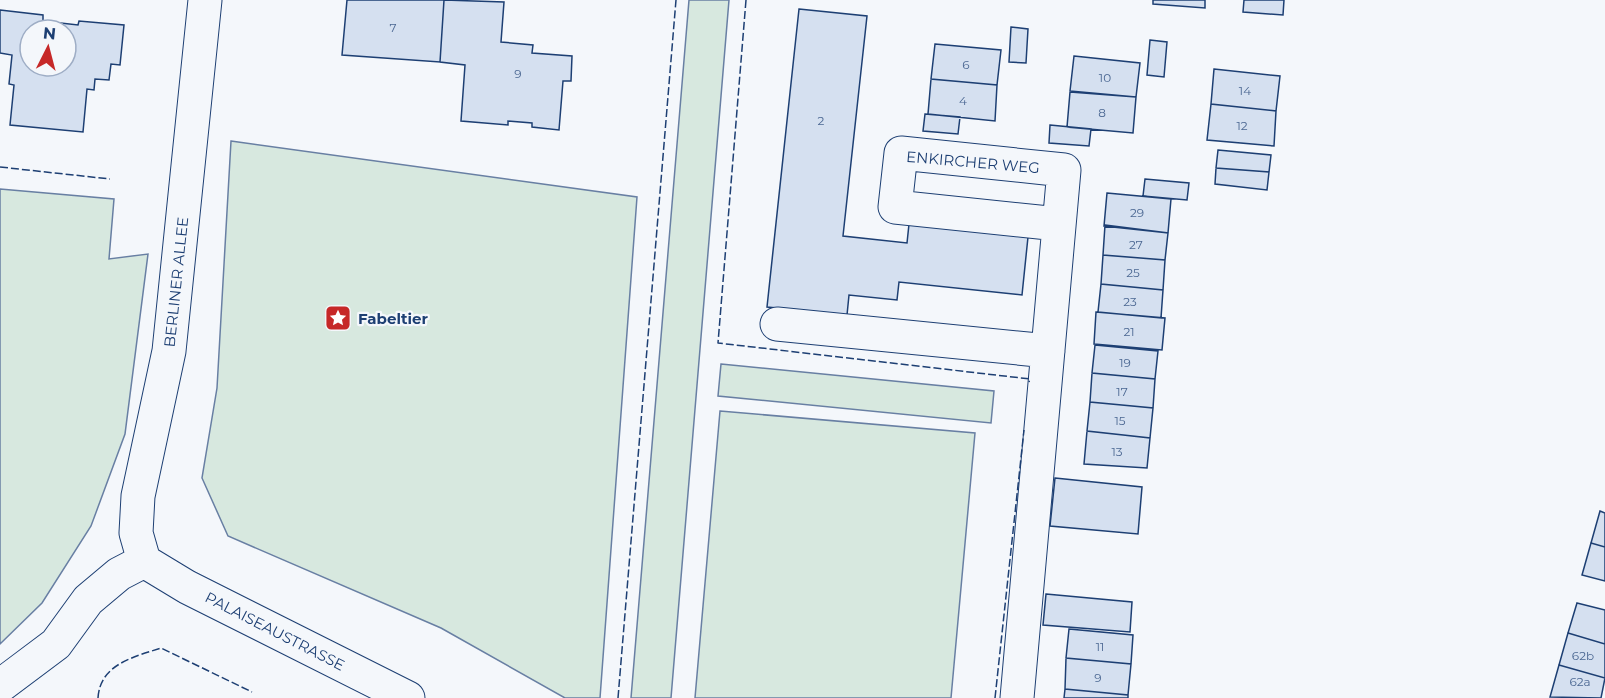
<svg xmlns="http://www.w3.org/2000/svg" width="1605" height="698" font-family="Montserrat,sans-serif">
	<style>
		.green { fill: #d7e8df; stroke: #687fa3; stroke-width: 1.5 }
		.building { fill: #d5e0f0; stroke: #1d3f73; stroke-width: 1.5; fill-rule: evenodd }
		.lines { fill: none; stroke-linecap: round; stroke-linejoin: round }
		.minor-casing { stroke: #1d3f73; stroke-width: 35 }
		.minor { stroke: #f4f7fb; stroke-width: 33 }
		.fence { stroke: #1d3f73; stroke-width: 1.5; stroke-dasharray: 8 3; stroke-linecap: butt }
		.labels { text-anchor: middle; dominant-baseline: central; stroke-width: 4.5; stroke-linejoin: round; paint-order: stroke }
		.number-label { font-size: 12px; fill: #4b6792 }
		.street-label { font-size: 15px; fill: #1d3f73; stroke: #f4f7fb }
		.poi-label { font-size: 15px; font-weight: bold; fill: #1d3f73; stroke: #f4f7fb; text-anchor: start }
	</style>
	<rect width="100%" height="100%" fill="#f4f7fb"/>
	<path class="green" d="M 689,0 L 729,0 L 671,698 L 631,698 Z
		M 231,141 L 637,197 L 600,698 L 565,698 L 441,628 L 228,536 L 202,478 L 217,388 Z
		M 0,189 L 114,199 L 109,259 L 148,254 L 125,434 L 91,526 L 42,603 L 0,644 Z
		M 721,364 L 994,391 L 991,423 L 718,396 Z
		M 720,411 L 975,433 L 951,698 L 695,698 Z"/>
	<path class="building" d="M 347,0 L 444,0 L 440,62 L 342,55 Z
		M 444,0 L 504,2 L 501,42 L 533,45 L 532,53 L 572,56 L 571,81 L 563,81 L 559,130 L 532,127 L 532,123 L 508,121 L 508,125 L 461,121 L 465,65 L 440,62 Z
		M 1153,0 L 1205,0 L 1205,8 L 1153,4 Z
		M 1244,0 L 1284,0 L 1283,15 L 1243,12 Z
		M 799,9 L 867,16 L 843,236 L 907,243 L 909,224 L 1028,237 L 1022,295 L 899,282 L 897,300 L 849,295 L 847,315 L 767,307 Z
		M 0,10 L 43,15 L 43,21 L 78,25 L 79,21 L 124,25 L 120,65 L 111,64 L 109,80 L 95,79 L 94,90 L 87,89 L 83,132 L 10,125 L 14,85 L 9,84 L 12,55 L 0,53 ZM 30,30 L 66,30 L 66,66 L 30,66 Z
		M 1011,27 L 1028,29 L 1026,63 L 1009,62 Z
		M 1150,40 L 1167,42 L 1164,77 L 1147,75 Z
		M 935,44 L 1001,50 L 997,85 L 931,79 Z
		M 1074,56 L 1140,63 L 1136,97 L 1070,91 Z
		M 1214,69 L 1280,76 L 1276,111 L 1211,104 Z
		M 931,79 L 997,85 L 995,121 L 928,114 Z
		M 1070,92 L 1136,97 L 1133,133 L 1067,127 Z
		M 1211,104 L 1276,111 L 1274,146 L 1207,140 Z
		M 925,114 L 960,117 L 958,134 L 923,131 Z
		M 1050,125 L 1091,129 L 1089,146 L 1049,143 Z
		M 1218,150 L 1271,155 L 1269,172 L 1216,168 Z
		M 1216,168 L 1269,172 L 1267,190 L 1215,184 Z
		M 1145,179 L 1189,183 L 1187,200 L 1143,196 Z
		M 1107,193 L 1171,199 L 1168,233 L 1104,226 Z
		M 1105,225 L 1168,233 L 1165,260 L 1103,255 Z
		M 1103,255 L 1165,260 L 1163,290 L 1101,284 Z
		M 1101,284 L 1163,290 L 1161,318 L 1098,312 Z
		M 1096,312 L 1165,318 L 1162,350 L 1094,344 Z
		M 1095,345 L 1158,351 L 1155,379 L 1092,373 Z
		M 1092,373 L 1155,379 L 1153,408 L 1090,402 Z
		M 1090,402 L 1153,408 L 1150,438 L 1087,431 Z
		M 1087,431 L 1150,438 L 1147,468 L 1084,464 Z
		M 1055,478 L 1142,487 L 1138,534 L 1050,526 Z
		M 1600,511 L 1605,513 L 1605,547 L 1591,543 Z
		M 1591,543 L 1605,547 L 1605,581 L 1582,575 Z
		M 1046,594 L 1132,602 L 1130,632 L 1043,625 Z
		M 1577,603 L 1605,610 L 1605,644 L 1568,633 Z
		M 1069,629 L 1133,635 L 1131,664 L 1066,658 Z
		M 1568,633 L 1605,644 L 1605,678 L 1559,665 Z
		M 1066,658 L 1131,664 L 1128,695 L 1065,689 Z
		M 1559,665 L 1605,678 L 1601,698 L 1550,697 Z
		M 1065,689 L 1128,695 L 1128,698 L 1064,698 Z"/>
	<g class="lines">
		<defs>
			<path id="minor" d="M 777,324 L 1048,351
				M 144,561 L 136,533 L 138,496 L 169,351 L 205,0
				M 144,561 L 187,587 L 408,698
				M 0,686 L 56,644 L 88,600 L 119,574 L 144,561
				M 1017,698 L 1064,170 L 901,153 L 895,207 L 1058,224"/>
		</defs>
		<use href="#minor" class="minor-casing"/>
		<use href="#minor" class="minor"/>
		<path class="fence" d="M 746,0 L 718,343 L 1030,379 L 1029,382
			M 0,167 L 110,179
			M 98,698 C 100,664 134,657 161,648 L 252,692
			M 618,698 L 676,0
			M 995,698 L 1024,430"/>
	</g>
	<defs>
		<symbol id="sight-square" viewBox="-11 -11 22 22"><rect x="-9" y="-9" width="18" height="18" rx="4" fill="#c62828" stroke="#f4f7fb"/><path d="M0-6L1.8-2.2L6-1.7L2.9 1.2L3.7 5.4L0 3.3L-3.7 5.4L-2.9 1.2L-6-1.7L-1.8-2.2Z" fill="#fff"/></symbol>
	</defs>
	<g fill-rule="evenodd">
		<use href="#sight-square" x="323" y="303" width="30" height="30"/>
	</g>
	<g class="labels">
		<g class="number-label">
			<text x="393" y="27">7</text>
			<text x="966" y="64">6</text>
			<text x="518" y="73">9</text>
			<text x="1105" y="77">10</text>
			<text x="1245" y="90">14</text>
			<text x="963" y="100">4</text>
			<text x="1102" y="112">8</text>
			<text x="821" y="120">2</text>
			<text x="1242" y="125">12</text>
			<text x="1137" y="212">29</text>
			<text x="1136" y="244">27</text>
			<text x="1133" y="272">25</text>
			<text x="1130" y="301">23</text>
			<text x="1129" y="331">21</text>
			<text x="1125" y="362">19</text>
			<text x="1122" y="391">17</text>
			<text x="1120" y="420">15</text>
			<text x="1117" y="451">13</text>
			<text x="1100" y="646">11</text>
			<text x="1583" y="655">62b</text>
			<text x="1098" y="677">9</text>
			<text x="1580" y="681">62a</text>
		</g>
		<g class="street-label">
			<text transform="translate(973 162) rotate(5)">ENKIRCHER WEG</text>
			<text transform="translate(176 282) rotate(-84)">BERLINER ALLEE</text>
			<text transform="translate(275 631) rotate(27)">PALAISEAUSTRASSE</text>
		</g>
		<g class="poi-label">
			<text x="358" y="318">Fabeltier</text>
		</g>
	</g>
	<g transform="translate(48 48) rotate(6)"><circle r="28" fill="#f4f7fb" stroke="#9eadc5" stroke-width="1.5"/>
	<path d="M0-4.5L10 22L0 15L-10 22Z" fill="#c62828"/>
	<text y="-9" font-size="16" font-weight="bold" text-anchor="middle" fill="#1d3f73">N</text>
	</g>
</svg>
